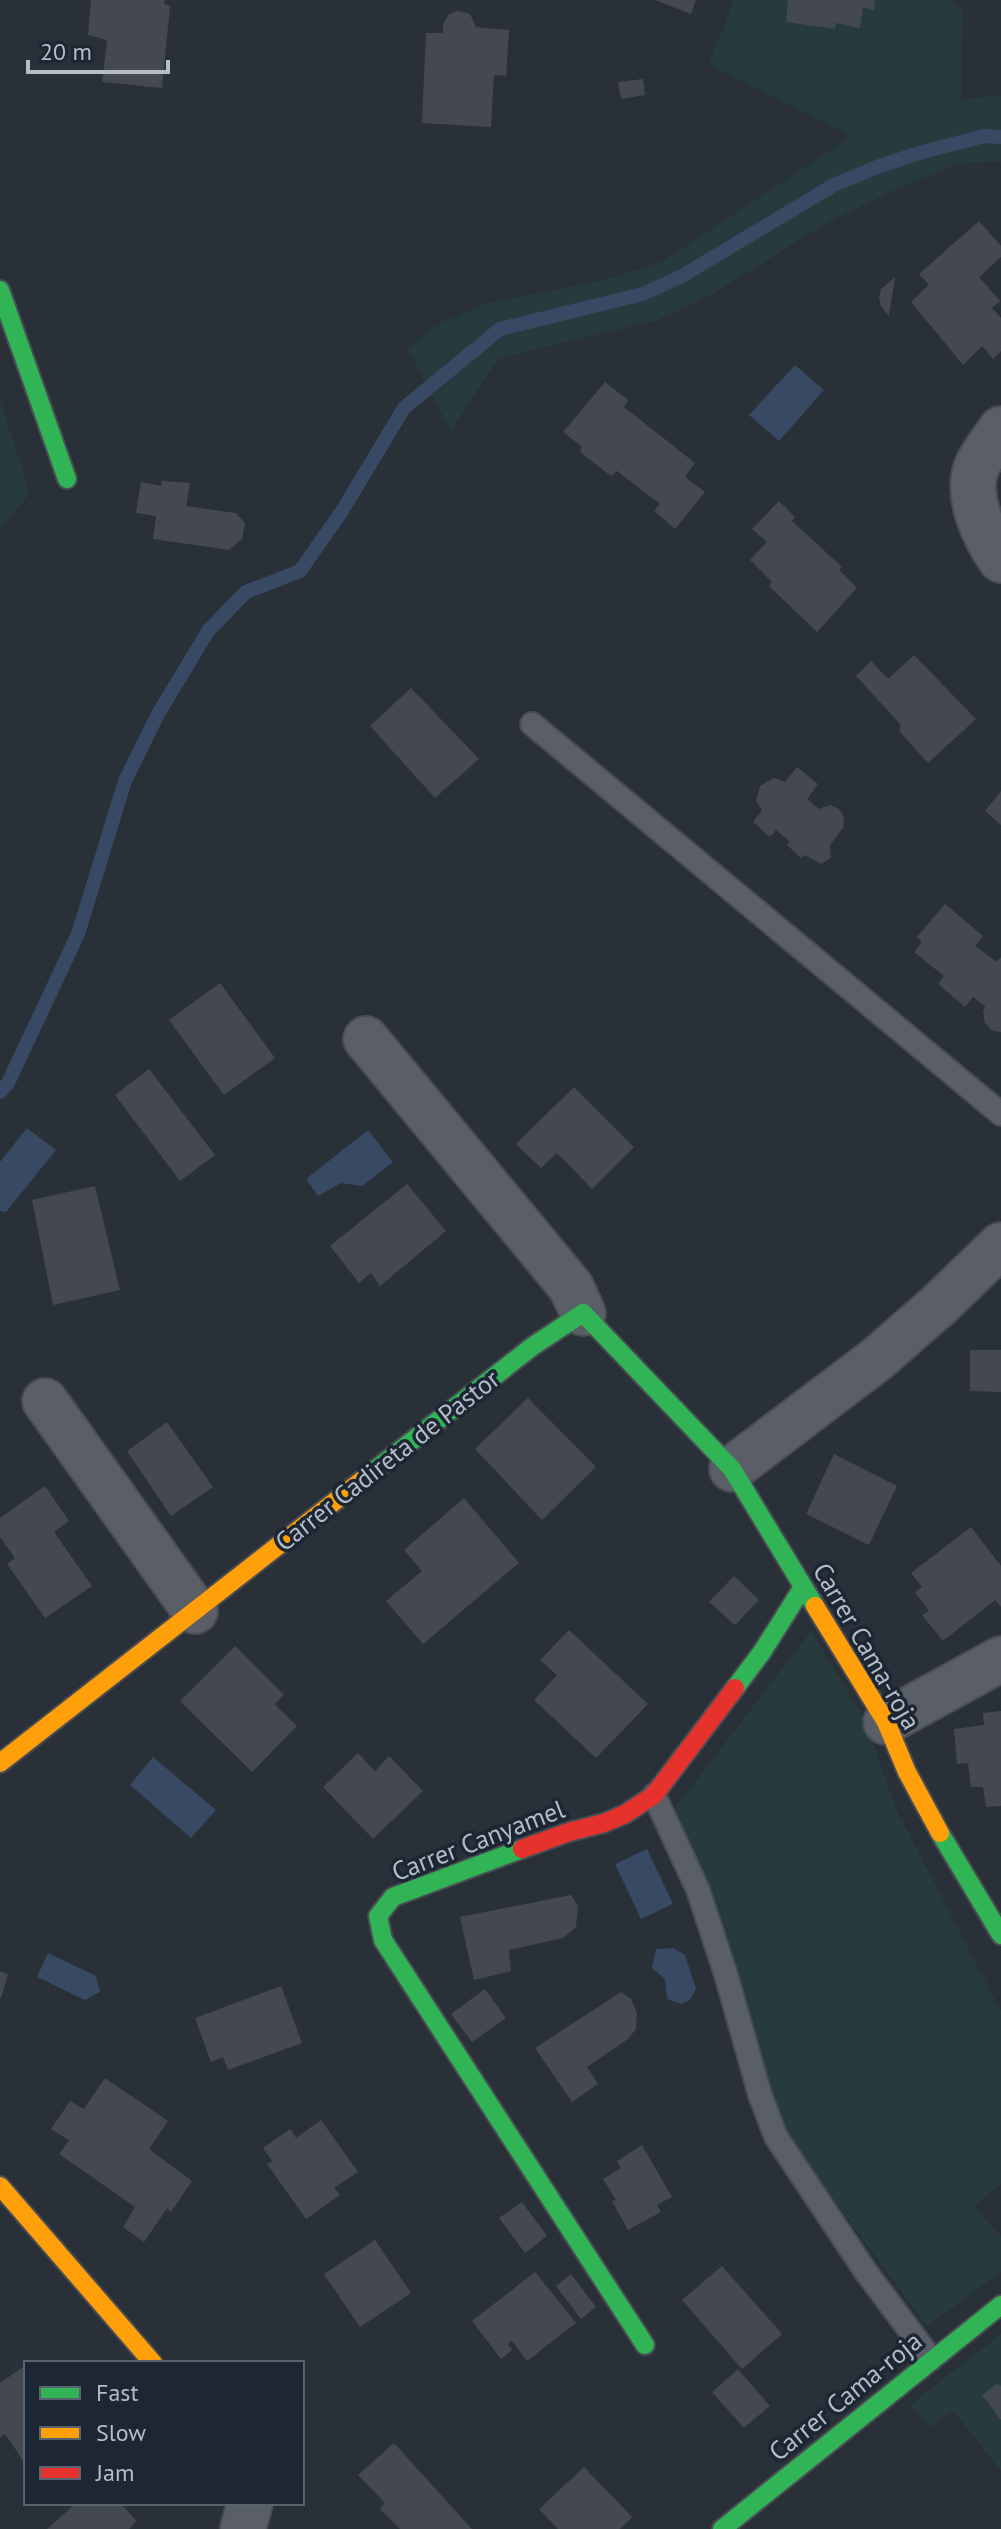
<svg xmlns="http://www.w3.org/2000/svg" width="1001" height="2529" font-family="'PT Sans',sans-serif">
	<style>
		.green { fill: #273a3e }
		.water { fill: #384963 }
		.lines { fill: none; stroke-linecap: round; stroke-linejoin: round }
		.stream { stroke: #384963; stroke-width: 14 }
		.building { fill: #444950 }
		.lane-casing { stroke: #484c53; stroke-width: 26 }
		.street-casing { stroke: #484c53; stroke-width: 48 }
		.fast-casing { stroke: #484c53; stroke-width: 22 }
		.slow-casing { stroke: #484c53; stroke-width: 22 }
		.jam-casing { stroke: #484c53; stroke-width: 22 }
		.lane { stroke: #5a5e66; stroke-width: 22 }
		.street { stroke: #5a5e66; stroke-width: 44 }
		.fast { stroke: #30b455; stroke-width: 18 }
		.slow { stroke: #ff9f0a; stroke-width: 18 }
		.jam { stroke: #e5322d; stroke-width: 18 }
		.labels { text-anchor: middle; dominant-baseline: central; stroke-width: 7; stroke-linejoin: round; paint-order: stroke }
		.street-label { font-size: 26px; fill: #b4bcc9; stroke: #1d2633 }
	</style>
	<rect width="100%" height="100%" fill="#2a3038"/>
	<path class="green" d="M 734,0 L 948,0 L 963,10 L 961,100 L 1001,95 L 1001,161 L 957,164 L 892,191 L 828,222 L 713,294 L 658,320 L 498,359 L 451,431 L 408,350 L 431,328 L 484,304 L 607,279 L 662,262 L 852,136 L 709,64 Z
		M 0,401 L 30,493 L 0,530 Z
		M 811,1631 L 864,1718 L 896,1809 L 1001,2011 L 1001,2184 L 974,2206 L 1001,2236 L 1001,2272 L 927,2326 L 811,2169 L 783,2125 L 676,1807 Z
		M 1001,2334 L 1001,2471 L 953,2410 L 929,2427 L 910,2405 Z"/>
	<path class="water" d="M 795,365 L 824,390 L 779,441 L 749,415 Z
		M 27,1128 L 56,1150 L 6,1212 L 0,1211 L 0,1162 Z
		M 368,1130 L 393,1162 L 362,1186 L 341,1183 L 318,1196 L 306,1179 Z
		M 153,1757 L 216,1810 L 191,1838 L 130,1785 Z
		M 647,1849 L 673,1904 L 641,1919 L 615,1864 Z
		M 673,1948 L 685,1955 L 696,1989 L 690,2000 L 681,2004 L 667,1999 L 665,1979 L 652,1968 L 656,1949 Z
		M 48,1953 L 96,1976 L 100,1992 L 85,2000 L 37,1977 Z"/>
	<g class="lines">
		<path class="stream" d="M 0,1092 L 8,1083 L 78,934 L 125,781 L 158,714 L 208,631 L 246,592 L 300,571 L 342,511 L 404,408 L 500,329 L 643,294 L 682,276 L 834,185 L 877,167 L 919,153 L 984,136 L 1001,137"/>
	</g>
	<path class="building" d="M 91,0 L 165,0 L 164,4 L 170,6 L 162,88 L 102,82 L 107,40 L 88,35 Z
		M 655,0 L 696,0 L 691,14 Z
		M 788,0 L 875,0 L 874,10 L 863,7 L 860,28 L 836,23 L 835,29 L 786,22 Z
		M 458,11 L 470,14 L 476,27 L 509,30 L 506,76 L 494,75 L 491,127 L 422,123 L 426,33 L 443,33 L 443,24 L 449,14 Z
		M 643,79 L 645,95 L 621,99 L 618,82 Z
		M 979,221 L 1001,246 L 1001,257 L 979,277 L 1000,301 L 992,308 L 1001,318 L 1001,351 L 993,359 L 982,346 L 963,365 L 911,302 L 929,285 L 919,274 Z
		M 895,277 L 889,316 L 881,306 L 879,297 L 881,289 Z
		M 605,382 L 628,400 L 624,407 L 695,463 L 685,477 L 705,492 L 675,529 L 654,511 L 660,504 L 617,471 L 611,476 L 580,452 L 582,447 L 563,432 Z
		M 162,481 L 190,483 L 186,506 L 236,513 L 245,523 L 242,539 L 229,550 L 153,539 L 156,516 L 136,513 L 141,482 L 161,486 Z
		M 779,501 L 795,517 L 792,521 L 842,567 L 839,570 L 857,588 L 817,632 L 769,586 L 772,582 L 750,560 L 767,542 L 752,529 Z
		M 914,655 L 976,719 L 928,763 L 899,731 L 901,725 L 856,676 L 871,661 L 888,679 Z
		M 411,688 L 479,759 L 435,798 L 370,726 Z
		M 797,767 L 818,784 L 807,799 L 819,809 L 830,805 L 839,809 L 844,817 L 843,828 L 830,845 L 831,858 L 821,864 L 805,855 L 801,858 L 787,845 L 790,842 L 776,830 L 770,837 L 753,822 L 762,810 L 756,801 L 760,786 L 774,778 L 785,782 Z
		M 1001,791 L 1001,825 L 985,811 Z
		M 945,904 L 983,936 L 975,946 L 997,962 L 1001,957 L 1001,1032 L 993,1031 L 985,1023 L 983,1012 L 985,1006 L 973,997 L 965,1007 L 938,984 L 944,976 L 914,952 L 922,942 L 917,937 Z
		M 220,983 L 275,1058 L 224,1095 L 169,1020 Z
		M 149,1069 L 215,1155 L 180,1181 L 115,1095 Z
		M 574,1087 L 634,1147 L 592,1189 L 557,1153 L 541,1168 L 516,1144 Z
		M 407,1184 L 446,1231 L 380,1286 L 371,1273 L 359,1283 L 330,1246 Z
		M 95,1186 L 120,1290 L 53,1305 L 32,1200 Z
		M 970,1350 L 1001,1350 L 1001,1392 L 970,1391 Z
		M 528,1398 L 596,1467 L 542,1520 L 475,1449 Z
		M 167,1422 L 213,1487 L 171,1516 L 127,1451 Z
		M 834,1454 L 897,1486 L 869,1545 L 806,1514 Z
		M 45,1486 L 69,1521 L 54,1532 L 92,1586 L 45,1618 L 7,1564 L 15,1558 L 0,1537 L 0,1518 Z
		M 464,1498 L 519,1563 L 423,1644 L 386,1601 L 422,1571 L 404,1550 Z
		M 971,1527 L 1001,1566 L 1001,1607 L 995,1600 L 943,1641 L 922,1615 L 929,1611 L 915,1592 L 922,1587 L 911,1573 Z
		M 734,1576 L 759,1600 L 735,1625 L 709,1602 Z
		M 569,1630 L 648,1704 L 596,1758 L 534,1700 L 557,1675 L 540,1660 Z
		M 235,1646 L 284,1695 L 274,1704 L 297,1726 L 252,1772 L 180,1701 Z
		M 1001,1711 L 1001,1806 L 986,1807 L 983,1787 L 971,1787 L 968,1763 L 957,1764 L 954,1729 L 984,1725 L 983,1713 Z
		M 358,1753 L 375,1771 L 389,1756 L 423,1791 L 373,1839 L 323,1787 Z
		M 571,1895 L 578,1906 L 576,1927 L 563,1938 L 509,1950 L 511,1971 L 474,1980 L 460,1917 Z
		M 0,1971 L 8,1974 L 1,1998 L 0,1998 Z
		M 281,1986 L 302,2043 L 228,2070 L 223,2057 L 211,2062 L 195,2018 Z
		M 485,1989 L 506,2018 L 472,2042 L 451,2014 Z
		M 621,1992 L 631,1999 L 637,2013 L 636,2029 L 628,2039 L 587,2067 L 598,2084 L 572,2102 L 535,2048 Z
		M 105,2078 L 168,2121 L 149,2149 L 192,2181 L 171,2212 L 167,2208 L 144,2242 L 123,2227 L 135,2207 L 59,2154 L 69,2140 L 51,2129 L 70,2101 L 84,2109 Z
		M 321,2120 L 358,2172 L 334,2188 L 340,2195 L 306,2219 L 267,2164 L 272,2161 L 263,2148 L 290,2129 L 296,2138 Z
		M 642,2145 L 672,2197 L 657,2205 L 661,2212 L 628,2230 L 612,2201 L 616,2200 L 603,2179 L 621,2168 L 617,2161 Z
		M 522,2202 L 547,2236 L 525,2253 L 499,2218 Z
		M 375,2240 L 411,2293 L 360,2327 L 324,2274 Z
		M 722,2266 L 782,2334 L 742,2369 L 682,2300 Z
		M 535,2272 L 576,2323 L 527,2361 L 512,2341 L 508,2344 L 512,2350 L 501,2359 L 472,2321 Z
		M 571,2274 L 596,2307 L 581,2319 L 556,2286 Z
		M 26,2365 L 26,2460 L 24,2462 L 5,2434 L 0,2438 L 0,2383 Z
		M 738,2369 L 770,2406 L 744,2428 L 712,2392 Z
		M 997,2384 L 1001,2386 L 1001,2420 L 982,2395 Z
		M 394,2443 L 472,2529 L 400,2529 L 380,2509 L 385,2503 L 358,2475 Z
		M 584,2467 L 632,2517 L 620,2529 L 558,2529 L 539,2509 Z
		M 76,2503 L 120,2503 L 137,2521 L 129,2529 L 47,2529 Z"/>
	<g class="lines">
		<defs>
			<path id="lane" d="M 532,724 L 1001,1114
				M 654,1795 L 698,1890 L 726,1975 L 760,2095 L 776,2137 L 866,2272 L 931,2359"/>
			<path id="street" d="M 1001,429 C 993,441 983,453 977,466 C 965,495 984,536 1001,560
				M 366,1039 L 571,1287 L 583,1313
				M 45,1401 L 195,1611
				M 732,1469 L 877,1359 L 940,1304 L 1001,1245
				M 886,1722 L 1001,1659
				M 243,2529 L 250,2503"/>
			<path id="fast" d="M 0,290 L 67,479
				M 366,1477 L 533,1346 L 583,1313 L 732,1469 L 815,1606
				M 735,1688 L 762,1652 L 803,1587
				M 940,1833 L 1001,1935
				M 522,1849 L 393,1897 L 378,1916 L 383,1940 L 645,2345
				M 722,2529 L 1001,2305"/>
			<path id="slow" d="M 815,1606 L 886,1722 L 907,1772 L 940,1833
				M 0,1763 L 366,1477
				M 0,2186 L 153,2363"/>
			<path id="jam" d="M 522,1849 L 569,1832 L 604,1823 L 625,1814 L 654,1795 L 735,1688"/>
		</defs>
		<use href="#lane" class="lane-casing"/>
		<use href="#street" class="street-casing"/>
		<use href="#fast" class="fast-casing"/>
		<use href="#slow" class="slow-casing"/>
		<use href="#jam" class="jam-casing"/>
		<use href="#lane" class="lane"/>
		<use href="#street" class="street"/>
		<use href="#fast" class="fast"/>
		<use href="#slow" class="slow"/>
		<use href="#jam" class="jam"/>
	</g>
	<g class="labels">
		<g class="street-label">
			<text transform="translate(387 1460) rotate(-38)">Carrer Cadireta de Pastor</text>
			<text transform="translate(867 1646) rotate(60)">Carrer Cama-roja</text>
			<text transform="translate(478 1840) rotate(-21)">Carrer Canyamel</text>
			<text transform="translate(845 2396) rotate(-39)">Carrer Cama-roja</text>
		</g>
	</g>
	<rect x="24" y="2361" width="280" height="144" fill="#1d2633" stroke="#59626f" stroke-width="2"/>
	<rect x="40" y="2387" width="40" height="12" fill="#30b455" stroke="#59626f" stroke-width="2"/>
	<text x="96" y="2401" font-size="24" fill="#b4bcc9">Fast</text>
	<rect x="40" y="2427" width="40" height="12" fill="#ff9f0a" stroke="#59626f" stroke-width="2"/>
	<text x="96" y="2441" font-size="24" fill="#b4bcc9">Slow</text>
	<rect x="40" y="2467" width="40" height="12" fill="#e5322d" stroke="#59626f" stroke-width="2"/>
	<text x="96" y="2481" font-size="24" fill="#b4bcc9">Jam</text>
	<path d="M28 60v12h140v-12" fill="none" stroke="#b4bcc9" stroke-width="4"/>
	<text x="40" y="60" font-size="24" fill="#b4bcc9" stroke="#1d2633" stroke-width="6" paint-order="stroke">20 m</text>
</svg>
